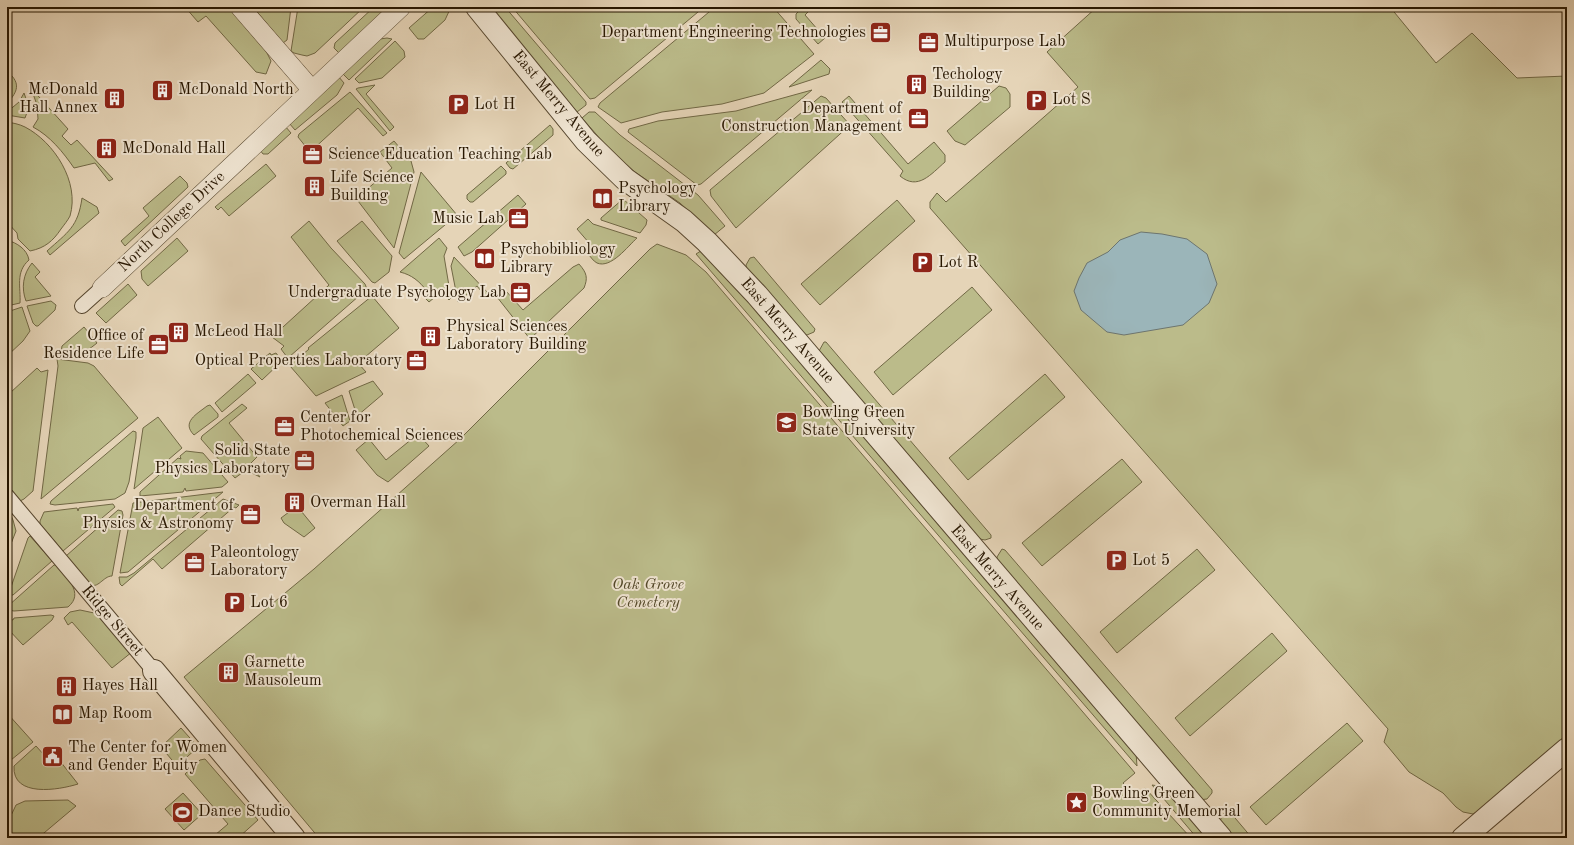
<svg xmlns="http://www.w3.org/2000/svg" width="1574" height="845" font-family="'Old Standard TT',serif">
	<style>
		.green { fill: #bbbb8a; stroke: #716845 }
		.water { fill: #9bb5b9; stroke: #6d756f }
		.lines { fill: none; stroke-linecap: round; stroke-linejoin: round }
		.pedestrian-casing { stroke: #56462e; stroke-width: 16 }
		.minor-casing { stroke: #56462e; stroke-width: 20 }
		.tertiary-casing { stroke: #56462e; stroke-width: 24 }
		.pedestrian { stroke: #eee3d0; stroke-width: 14 }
		.minor { stroke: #eee3d0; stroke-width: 19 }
		.tertiary { stroke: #eee3d0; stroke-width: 22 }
		.labels { text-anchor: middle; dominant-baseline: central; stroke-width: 4; stroke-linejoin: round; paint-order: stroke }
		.poi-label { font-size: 16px; fill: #271600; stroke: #eee3d0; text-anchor: start }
		.street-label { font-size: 16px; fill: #271600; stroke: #eee3d0 }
		.park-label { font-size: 16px; font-style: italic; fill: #534829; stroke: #eee3d0 }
	</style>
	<rect width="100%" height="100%" fill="#e5d4b7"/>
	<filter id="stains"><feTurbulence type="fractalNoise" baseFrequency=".005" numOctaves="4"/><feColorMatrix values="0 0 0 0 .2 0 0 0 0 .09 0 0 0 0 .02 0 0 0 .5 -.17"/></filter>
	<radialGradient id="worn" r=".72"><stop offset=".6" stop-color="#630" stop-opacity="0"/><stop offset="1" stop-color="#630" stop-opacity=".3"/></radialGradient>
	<path class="green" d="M 185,7 L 230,7 L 265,49 L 271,61 L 266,74 L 256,72 L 206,16 L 198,22 Z
		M 253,7 L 291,7 L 287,40 L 283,43 Z
		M 298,7 L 364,7 L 315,53 L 307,56 L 302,55 L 294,53 L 291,51 Z
		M 374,7 L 389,7 L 339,53 L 334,48 L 335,43 Z
		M 433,7 L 451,7 L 445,20 L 424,39 L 418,39 L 409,28 Z
		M 490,7 L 505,7 L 586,102 L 586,105 L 577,112 Z
		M 512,7 L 704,7 L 595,98 L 590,99 Z
		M 715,7 L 773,7 L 814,54 L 764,93 L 722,104 L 662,112 L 621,123 L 598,107 L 600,103 Z
		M 803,7 L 813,7 L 805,15 L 825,38 L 818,44 L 796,19 L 796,14 Z
		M 1097,7 L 1390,7 L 1436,63 L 1472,33 L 1517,78 L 1567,76 L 1567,736 L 1481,810 L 1473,814 L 1463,812 L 1456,807 L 1443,793 L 1409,772 L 1384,742 L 1388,729 L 930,208 L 930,202 L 937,193 L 946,202 L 1036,124 L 1078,87 L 1047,52 Z
		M 387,38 L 392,39 L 349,80 L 343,74 L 380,39 Z
		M 395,41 L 404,51 L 405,57 L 382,78 L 359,83 L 355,79 Z
		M 821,60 L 830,69 L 829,74 L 789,87 Z
		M 11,75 C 21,85 16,94 7,103 L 7,78 Z
		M 338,76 L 344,83 L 337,95 L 295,130 L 289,123 Z
		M 375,85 L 366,94 L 394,127 L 390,131 L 356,89 L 358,88 Z
		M 999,86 L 1006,88 L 1010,94 L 1010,107 L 965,145 L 955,141 L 947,131 Z
		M 31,88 L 68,129 L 62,136 L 71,145 L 77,140 L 113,179 L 109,181 L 95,163 L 74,168 C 63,152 50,136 33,127 L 38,119 L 37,105 Z
		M 812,90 L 701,184 L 697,185 L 628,132 L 629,129 L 658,121 L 736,111 Z
		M 350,92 L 387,133 L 383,136 L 358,108 L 310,152 L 298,137 L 299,134 Z
		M 24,93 L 29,107 L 25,118 L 7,115 L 7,112 L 19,102 Z
		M 821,96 L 826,98 L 850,125 L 736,228 L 711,196 L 710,190 Z
		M 849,96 L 908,164 L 934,142 L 945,155 L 945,162 C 931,174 918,191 900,176 L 903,171 L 842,102 Z
		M 589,112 L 595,112 L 620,135 L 698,195 L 725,226 L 714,235 L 680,203 L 635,172 L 618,157 L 603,142 L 582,118 Z
		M 7,122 C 13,123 19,124 25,127 C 54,142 80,182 70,216 C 68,220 64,225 61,229 C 53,241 45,248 30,251 L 18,239 L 17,233 L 7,222 Z
		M 550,125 L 553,129 L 553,135 L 513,169 L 510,168 L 506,163 Z
		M 285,126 L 291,133 L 268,154 L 263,154 L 260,150 Z
		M 394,141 L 411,161 L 414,172 L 394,248 L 358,201 L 359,196 L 392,168 L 380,152 Z
		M 266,164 L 276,176 L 229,216 L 221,207 L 218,210 L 215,207 Z
		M 501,166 L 506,171 L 506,174 L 473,202 L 470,202 L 467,199 L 467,195 Z
		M 421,172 L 457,215 L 404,259 L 399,253 Z
		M 180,176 L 187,183 L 188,187 L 125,246 L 121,241 L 149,216 L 143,208 Z
		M 518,195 L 526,204 L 472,252 L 464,256 L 458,247 Z
		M 82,198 L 97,207 L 99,213 L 50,255 L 47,251 C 68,232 78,227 82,198 Z
		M 623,199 L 647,220 L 646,225 L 640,233 L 601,220 L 601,218 Z
		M 897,200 L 915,221 L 820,305 L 801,284 Z
		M 588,219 L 593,224 L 637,238 C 628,246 611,269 597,263 C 593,261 591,257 588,254 L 587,248 L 590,244 L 577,229 Z
		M 309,221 L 331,248 L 365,284 L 367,289 L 289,357 L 287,357 L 281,349 L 284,346 L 272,337 L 329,285 L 291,237 Z
		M 362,221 L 392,256 L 389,272 L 375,283 L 372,282 L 337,241 Z
		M 177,238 L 188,251 L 148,286 L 142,279 L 141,271 Z
		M 439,238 L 447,248 L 444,256 L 451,298 L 449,300 L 441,292 L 429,302 L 425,298 L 427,291 C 419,281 412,275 400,272 Z
		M 7,240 C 17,243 27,249 29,260 C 15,272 21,288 20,303 L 7,306 Z
		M 657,244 L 686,255 L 706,272 L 1130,767 L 1135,773 L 1123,783 L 1136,796 L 1145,788 L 1191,838 L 319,838 L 184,677 L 314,569 L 460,439 L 650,249 Z
		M 704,249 L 1136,753 L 1137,766 L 696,254 Z
		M 454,257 L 488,293 L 485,296 L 477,286 L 458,302 L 451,266 Z
		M 754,257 L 815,329 L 814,332 L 807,335 L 799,332 L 747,272 L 746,265 L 750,258 Z
		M 32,263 L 40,272 L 35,277 L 51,296 L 26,301 C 21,288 23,274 32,263 Z
		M 579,264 C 587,273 588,278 584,288 L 530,339 L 497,297 L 501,291 L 506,291 L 523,310 L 573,267 Z
		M 128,284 L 137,295 L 106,323 L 96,313 Z
		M 972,287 L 992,310 L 893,395 L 874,372 Z
		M 372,296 L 399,328 L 358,363 L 366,372 L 316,396 L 290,366 L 292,363 L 291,362 L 300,355 L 301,356 L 309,349 L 308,348 Z
		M 51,301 L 56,305 L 55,310 L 38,326 L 36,326 L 33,323 L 27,306 Z
		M 22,307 L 30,331 L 23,341 L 7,356 L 7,312 Z
		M 84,327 L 97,343 C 81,356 80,354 61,352 L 62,346 Z
		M 824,342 L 826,342 L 991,535 L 991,538 L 985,540 L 975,538 L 819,351 Z
		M 270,353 L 271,355 L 276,353 L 282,361 L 262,380 L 251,369 Z
		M 57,359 L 88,363 L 94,366 L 138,418 L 41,499 L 58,366 Z
		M 37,368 L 41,372 L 48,370 L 33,491 L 24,499 L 20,501 L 17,499 L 7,487 L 7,395 L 8,394 L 11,396 L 10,393 Z
		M 248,374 L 256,383 L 222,412 L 215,403 Z
		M 1045,374 L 1065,397 L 968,480 L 949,458 Z
		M 373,381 L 383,394 L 357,416 L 349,391 Z
		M 342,395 L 350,421 L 343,426 L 325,403 Z
		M 242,404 L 247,408 L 229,423 L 257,457 L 250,464 L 260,477 L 246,470 L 235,478 L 201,439 L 202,436 Z
		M 210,405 L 218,414 L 218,417 L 194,435 C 181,422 197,414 207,406 Z
		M 158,417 L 182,448 L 134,489 L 143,428 Z
		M 133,431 L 136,432 L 136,438 L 129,482 L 125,493 L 115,499 L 55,505 L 50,504 L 51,501 Z
		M 418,434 L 429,446 L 388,482 L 377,475 L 356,450 L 369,439 L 386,460 Z
		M 186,451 L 203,453 L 228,482 L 222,487 L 186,491 L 185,488 L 183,492 L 140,496 L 140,492 L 178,458 L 181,459 L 180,456 Z
		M 1122,459 L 1142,482 L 1042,566 L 1022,543 Z
		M 223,492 L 128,572 L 120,573 L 133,503 Z
		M 223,499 L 239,505 L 236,508 L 234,507 L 162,569 L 153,559 L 122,586 L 120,584 L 119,577 L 127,577 L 134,573 Z
		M 113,504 L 115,507 L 63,551 L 40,524 L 40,521 L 44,512 L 77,508 L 78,511 L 79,508 Z
		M 297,506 L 315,528 L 304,537 L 284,523 L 281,518 Z
		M 7,507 L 13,520 L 16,531 L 7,554 Z
		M 118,510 L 122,511 L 123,515 L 112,576 C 103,576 98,590 89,584 L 66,556 Z
		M 30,536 L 52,561 L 13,595 L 11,595 L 9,594 L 10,590 L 28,538 Z
		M 1002,549 L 1005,550 L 1212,790 L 1212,793 L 1207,799 L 1199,800 L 998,567 L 997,557 Z
		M 1197,549 L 1215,570 L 1117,653 L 1100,632 Z
		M 54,565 L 56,565 C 66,577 85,593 68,607 L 14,611 L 8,610 L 8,606 Z
		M 80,610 L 99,614 L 132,652 L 112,668 L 72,622 L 68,625 L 64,618 L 70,612 Z
		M 51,615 L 54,616 L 52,620 L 23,645 L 7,628 L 7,619 L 13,620 L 14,618 Z
		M 1272,633 L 1287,651 L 1190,736 L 1175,718 Z
		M 7,713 L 33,742 L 11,760 L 7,754 Z
		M 1347,723 L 1363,741 L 1266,825 L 1250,807 Z
		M 181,728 L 198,747 L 177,766 L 161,747 Z
		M 36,746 L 54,766 L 60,761 L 78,784 C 59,790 12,798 14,766 Z
		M 205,759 L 258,820 L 238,838 L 217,838 L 215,835 L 228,824 L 185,774 L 200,760 Z
		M 1152,785 L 1165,787 L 1208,838 L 1197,838 Z
		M 183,793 L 202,814 L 184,830 L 165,809 Z
		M 68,800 L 76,806 L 38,838 L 7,838 L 7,824 L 16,805 L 25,801 Z
		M 1226,812 L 1230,812 L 1252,838 L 1231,838 L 1220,822 L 1222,815 Z"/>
	<path class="water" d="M 1141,232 L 1162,234 L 1187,239 L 1207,254 L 1217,284 L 1209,303 L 1183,325 L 1124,335 L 1107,332 L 1081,310 L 1074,291 L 1079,278 L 1087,263 L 1108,252 L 1120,240 Z"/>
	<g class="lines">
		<defs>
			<path id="pedestrian" d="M 82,306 L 102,288
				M 7,496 L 154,671"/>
			<path id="minor" d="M 240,7 L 312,90
				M 102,288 L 401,7"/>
			<path id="tertiary" d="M 477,7 L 586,141 L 625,179 L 684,221 L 707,242 L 757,295 L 1221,838
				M 154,671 L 294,838
				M 1463,838 L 1567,749"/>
		</defs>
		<use href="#pedestrian" class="pedestrian-casing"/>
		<use href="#minor" class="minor-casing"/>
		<use href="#tertiary" class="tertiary-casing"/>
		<use href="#pedestrian" class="pedestrian"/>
		<use href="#minor" class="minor"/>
		<use href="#tertiary" class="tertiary"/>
	</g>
	<defs>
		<symbol id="office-square" viewBox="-11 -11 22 22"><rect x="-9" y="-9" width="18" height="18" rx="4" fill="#8f2418" stroke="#eee3d0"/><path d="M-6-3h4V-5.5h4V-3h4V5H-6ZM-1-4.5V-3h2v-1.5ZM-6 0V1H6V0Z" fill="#fff"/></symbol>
		<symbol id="building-square" viewBox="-11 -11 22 22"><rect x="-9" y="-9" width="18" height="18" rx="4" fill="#8f2418" stroke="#eee3d0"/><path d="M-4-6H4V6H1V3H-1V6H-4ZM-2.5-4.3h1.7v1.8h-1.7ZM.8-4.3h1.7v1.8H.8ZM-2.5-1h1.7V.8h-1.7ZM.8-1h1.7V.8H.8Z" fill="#fff"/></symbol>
		<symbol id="parking-square" viewBox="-11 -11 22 22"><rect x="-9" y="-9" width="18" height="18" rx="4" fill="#8f2418" stroke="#eee3d0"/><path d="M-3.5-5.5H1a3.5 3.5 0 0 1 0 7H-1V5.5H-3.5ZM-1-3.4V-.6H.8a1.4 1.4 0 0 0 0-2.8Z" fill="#fff"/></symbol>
		<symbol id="library-square" viewBox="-11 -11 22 22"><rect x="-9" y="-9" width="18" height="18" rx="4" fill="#8f2418" stroke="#eee3d0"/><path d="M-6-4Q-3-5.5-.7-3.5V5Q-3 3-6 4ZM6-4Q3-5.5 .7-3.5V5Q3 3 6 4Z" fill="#fff"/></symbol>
		<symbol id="university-square" viewBox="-11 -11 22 22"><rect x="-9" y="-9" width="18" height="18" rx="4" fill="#8f2418" stroke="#eee3d0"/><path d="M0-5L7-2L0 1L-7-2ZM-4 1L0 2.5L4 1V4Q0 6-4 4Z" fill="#fff"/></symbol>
		<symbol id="civic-square" viewBox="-11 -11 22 22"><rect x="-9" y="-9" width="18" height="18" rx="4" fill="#8f2418" stroke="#eee3d0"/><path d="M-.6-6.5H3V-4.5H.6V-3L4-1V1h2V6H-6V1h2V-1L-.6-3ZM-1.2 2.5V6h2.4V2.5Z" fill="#fff"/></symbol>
		<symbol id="sight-square" viewBox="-11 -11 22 22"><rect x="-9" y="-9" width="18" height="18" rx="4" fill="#8f2418" stroke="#eee3d0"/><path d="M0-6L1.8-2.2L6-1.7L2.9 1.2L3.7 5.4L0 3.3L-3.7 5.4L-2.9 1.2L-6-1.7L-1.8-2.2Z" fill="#fff"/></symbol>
		<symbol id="stadium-square" viewBox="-11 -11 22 22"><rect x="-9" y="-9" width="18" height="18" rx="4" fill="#8f2418" stroke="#eee3d0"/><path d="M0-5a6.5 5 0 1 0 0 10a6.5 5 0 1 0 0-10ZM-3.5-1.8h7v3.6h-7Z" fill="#fff"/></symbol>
	</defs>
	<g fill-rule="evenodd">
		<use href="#office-square" x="868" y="20" width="25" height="25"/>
		<use href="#office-square" x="916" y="30" width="25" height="25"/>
		<use href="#building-square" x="904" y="72" width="25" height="25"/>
		<use href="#building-square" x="150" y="78" width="25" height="25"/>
		<use href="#building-square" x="102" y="86" width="25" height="25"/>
		<use href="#parking-square" x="1024" y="88" width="25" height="25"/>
		<use href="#parking-square" x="446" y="92" width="25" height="25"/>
		<use href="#office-square" x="906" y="106" width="25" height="25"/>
		<use href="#building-square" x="94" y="136" width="25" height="25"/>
		<use href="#office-square" x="300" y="142" width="25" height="25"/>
		<use href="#building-square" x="302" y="174" width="25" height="25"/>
		<use href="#library-square" x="590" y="186" width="25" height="25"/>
		<use href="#office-square" x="506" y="206" width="25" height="25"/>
		<use href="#library-square" x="472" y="246" width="25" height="25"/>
		<use href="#parking-square" x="910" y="250" width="25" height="25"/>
		<use href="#office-square" x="508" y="280" width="25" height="25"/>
		<use href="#building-square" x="166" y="320" width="25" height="25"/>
		<use href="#building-square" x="418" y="324" width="25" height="25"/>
		<use href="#office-square" x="146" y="332" width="25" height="25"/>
		<use href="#office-square" x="404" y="348" width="25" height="25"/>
		<use href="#university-square" x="774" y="410" width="25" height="25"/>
		<use href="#office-square" x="272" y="414" width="25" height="25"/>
		<use href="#office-square" x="292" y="448" width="25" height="25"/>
		<use href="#building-square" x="282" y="490" width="25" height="25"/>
		<use href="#office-square" x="238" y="502" width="25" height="25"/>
		<use href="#parking-square" x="1104" y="548" width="25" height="25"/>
		<use href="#office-square" x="182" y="550" width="25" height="25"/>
		<use href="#parking-square" x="222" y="590" width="25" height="25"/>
		<use href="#building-square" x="216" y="660" width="25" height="25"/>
		<use href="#building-square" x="54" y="674" width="25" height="25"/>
		<use href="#library-square" x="50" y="702" width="25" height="25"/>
		<use href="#civic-square" x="40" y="744" width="25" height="25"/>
		<use href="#sight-square" x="1064" y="790" width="25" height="25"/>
		<use href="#stadium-square" x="170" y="800" width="25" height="25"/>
	</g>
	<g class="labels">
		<g class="poi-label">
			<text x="866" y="33" text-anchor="end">Department Engineering Technologies</text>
			<text x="944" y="42">Multipurpose Lab</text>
			<text x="932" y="75">Techology<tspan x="932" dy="18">Building</tspan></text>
			<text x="98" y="90" text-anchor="end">McDonald<tspan x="98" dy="18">Hall Annex</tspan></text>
			<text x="178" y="90">McDonald North</text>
			<text x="1052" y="100">Lot S</text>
			<text x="474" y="105">Lot H</text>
			<text x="902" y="109" text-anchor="end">Department of<tspan x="902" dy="18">Construction Management</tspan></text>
			<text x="122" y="149">McDonald Hall</text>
			<text x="328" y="155">Science Education Teaching Lab</text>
			<text x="330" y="178">Life Science<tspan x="330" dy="18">Building</tspan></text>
			<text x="618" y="189">Psychology<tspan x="618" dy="18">Library</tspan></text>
			<text x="504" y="219" text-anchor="end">Music Lab</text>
			<text x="500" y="250">Psychobibliology<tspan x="500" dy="18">Library</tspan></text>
			<text x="938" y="263">Lot R</text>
			<text x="506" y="293" text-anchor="end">Undergraduate Psychology Lab</text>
			<text x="446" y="327">Physical Sciences<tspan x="446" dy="18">Laboratory Building</tspan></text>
			<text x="194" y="332">McLeod Hall</text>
			<text x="144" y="336" text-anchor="end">Office of<tspan x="144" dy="18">Residence Life</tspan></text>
			<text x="402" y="361" text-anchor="end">Optical Properties Laboratory</text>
			<text x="802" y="413">Bowling Green<tspan x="802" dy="18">State University</tspan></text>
			<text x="300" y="418">Center for<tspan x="300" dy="18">Photochemical Sciences</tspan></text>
			<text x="290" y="451" text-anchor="end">Solid State<tspan x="290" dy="18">Physics Laboratory</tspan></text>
			<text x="310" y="503">Overman Hall</text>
			<text x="234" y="506" text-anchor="end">Department of<tspan x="234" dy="18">Physics &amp; Astronomy</tspan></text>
			<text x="210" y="553">Paleontology<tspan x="210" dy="18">Laboratory</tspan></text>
			<text x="1132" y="561">Lot 5</text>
			<text x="250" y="603">Lot 6</text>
			<text x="244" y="663">Garnette<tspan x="244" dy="18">Mausoleum</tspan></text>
			<text x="82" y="686">Hayes Hall</text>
			<text x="78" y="714">Map Room</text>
			<text x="68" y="748">The Center for Women<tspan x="68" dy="18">and Gender Equity</tspan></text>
			<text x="1092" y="794">Bowling Green<tspan x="1092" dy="18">Community Memorial</tspan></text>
			<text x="198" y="812">Dance Studio</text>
		</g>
		<g class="street-label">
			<text transform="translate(558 104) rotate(50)">East Merry Avenue</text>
			<text transform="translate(172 222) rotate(-43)">North College Drive</text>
			<text transform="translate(787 331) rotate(49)">East Merry Avenue</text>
			<text transform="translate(997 578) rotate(49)">East Merry Avenue</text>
			<text transform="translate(112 621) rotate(50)">Ridge Street</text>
		</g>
		<g class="park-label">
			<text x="648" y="585">Oak Grove<tspan x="648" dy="18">Cemetery</tspan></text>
		</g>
	</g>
	<rect width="1574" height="845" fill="none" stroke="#e5d4b7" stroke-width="24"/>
	<rect x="8" y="8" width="1558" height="829" fill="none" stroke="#271600" stroke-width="2"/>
	<rect x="12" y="12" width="1550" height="821" fill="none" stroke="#271600"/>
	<rect width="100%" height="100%" filter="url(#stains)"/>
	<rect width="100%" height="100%" fill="url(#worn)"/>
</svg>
